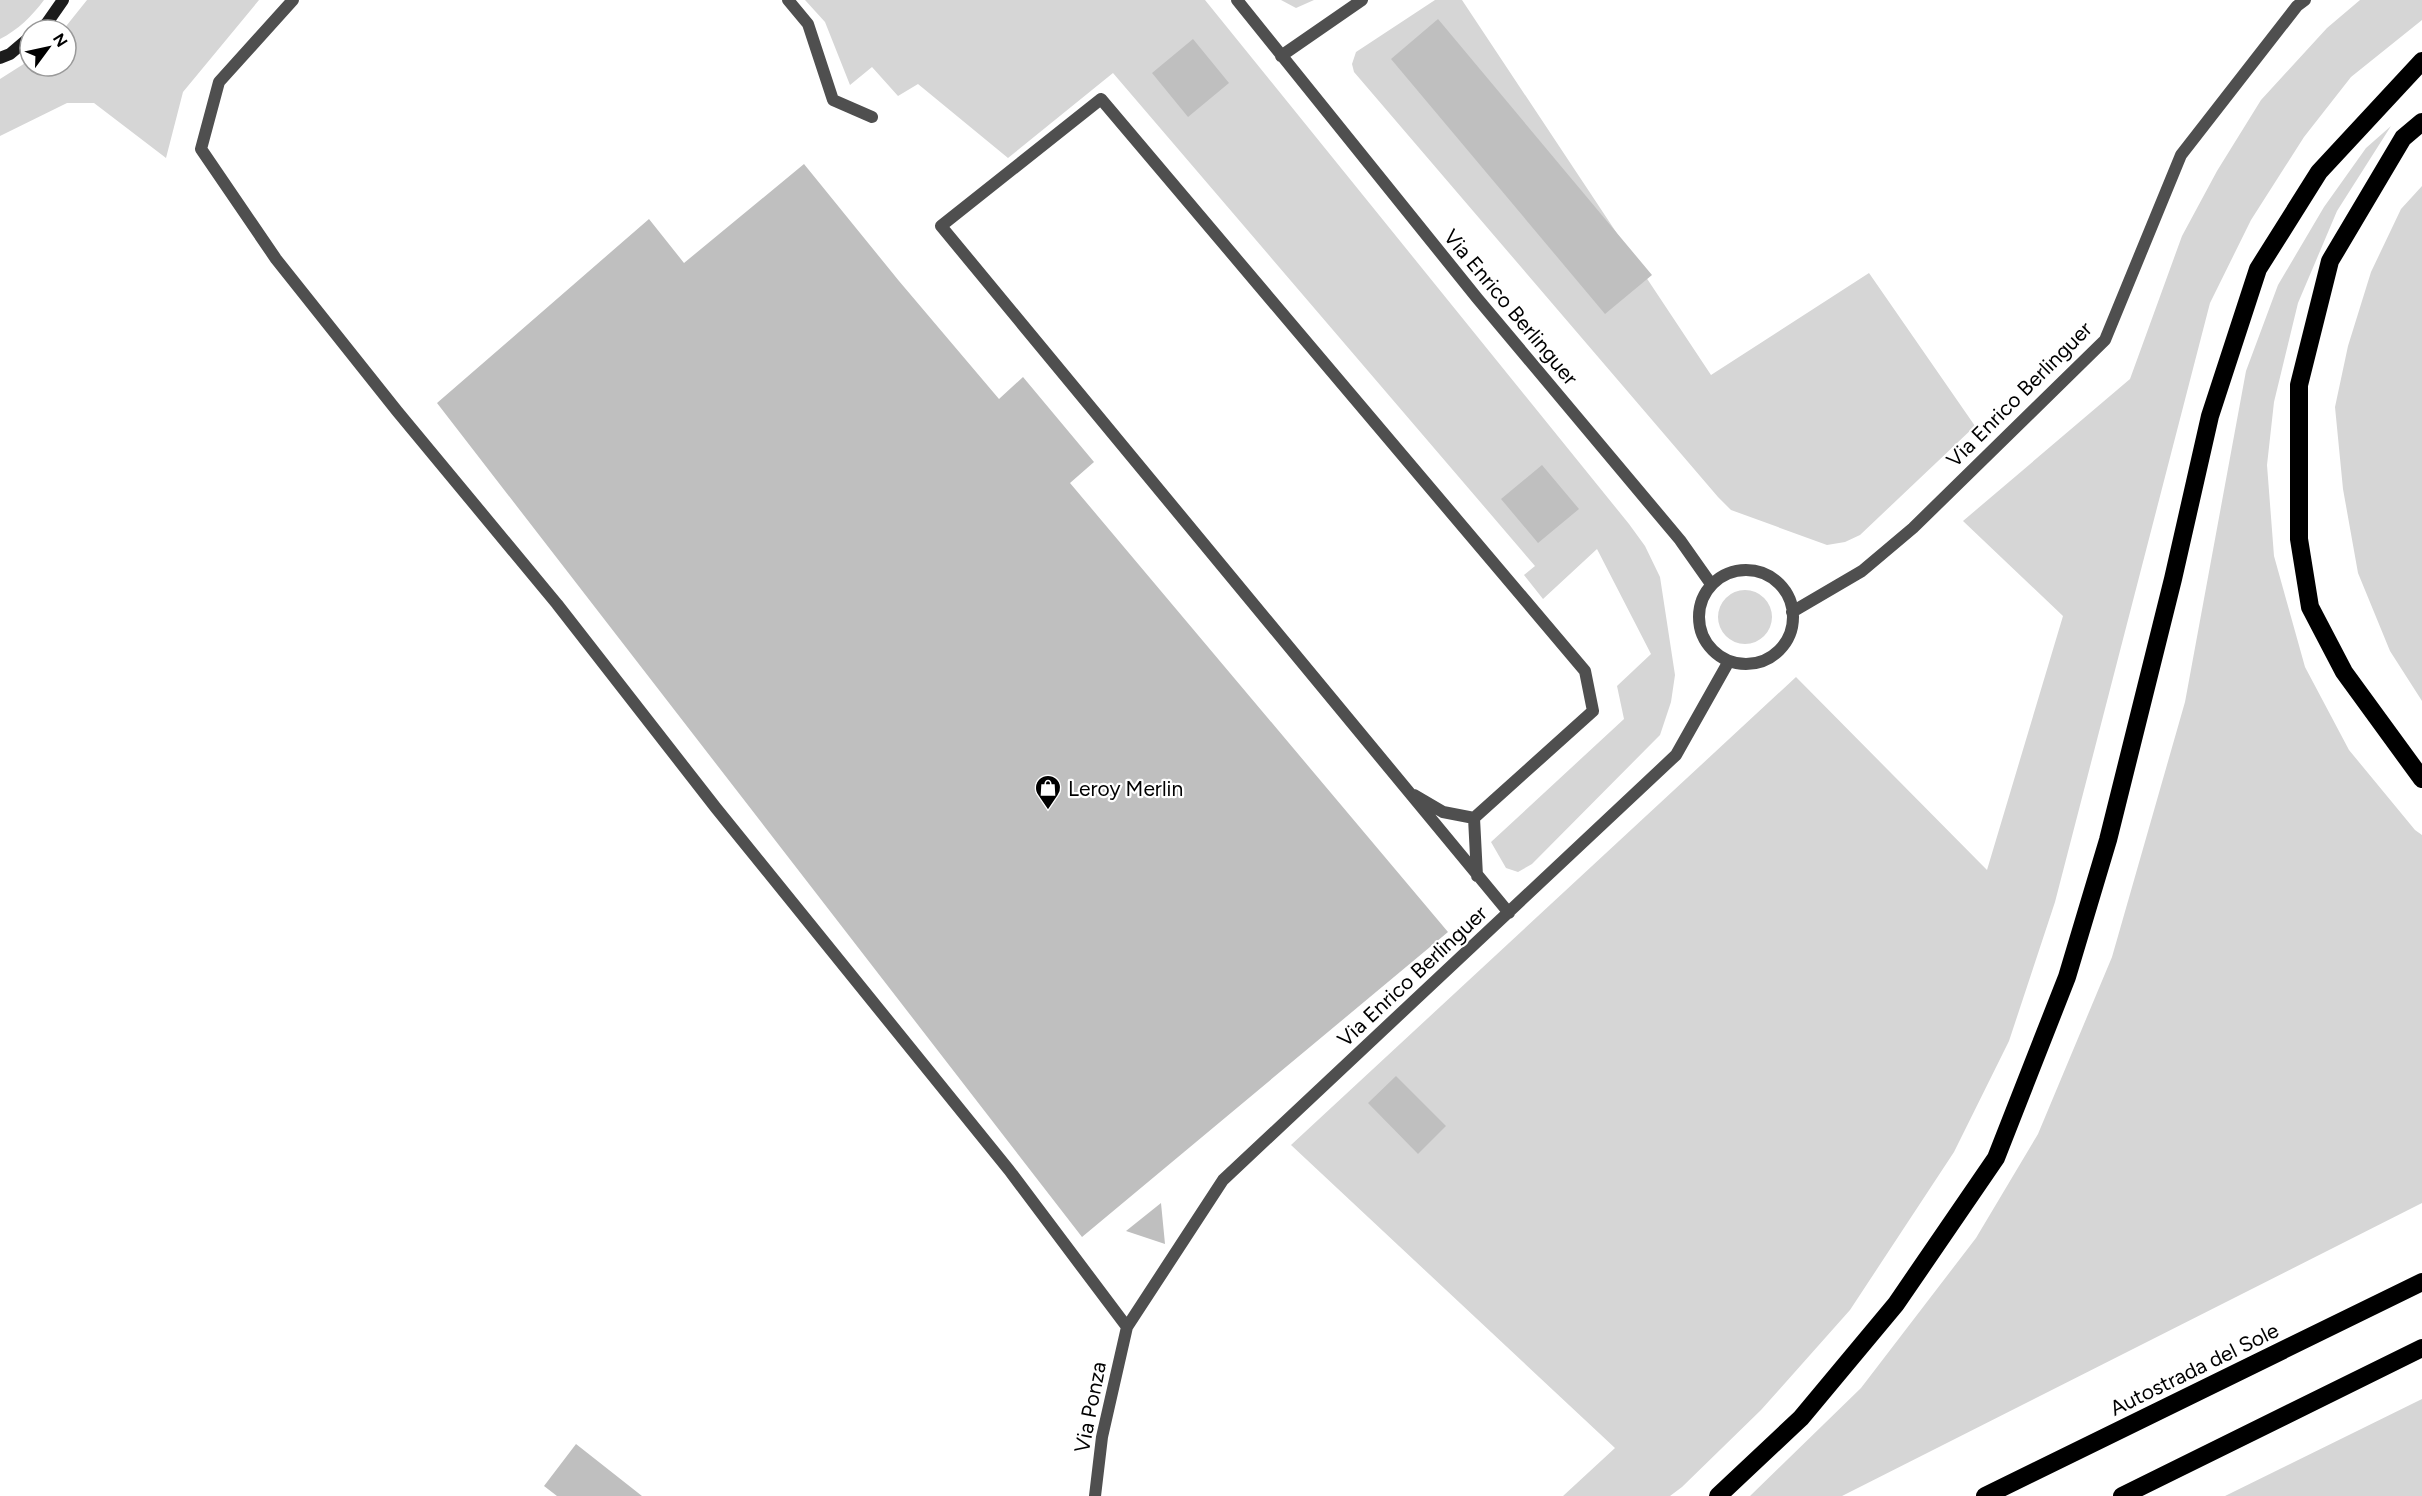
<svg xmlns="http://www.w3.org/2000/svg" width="2422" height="1496" font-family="Figtree,sans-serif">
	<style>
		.green { fill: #d6d6d6 }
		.building { fill: #bfbfbf }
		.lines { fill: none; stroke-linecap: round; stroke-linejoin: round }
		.lane { stroke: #4f4f4f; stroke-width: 12 }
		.secondary { stroke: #1c1c1c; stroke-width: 12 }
		.highway { stroke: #000; stroke-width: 18 }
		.labels { text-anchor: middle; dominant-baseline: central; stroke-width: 4.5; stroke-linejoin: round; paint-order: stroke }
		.street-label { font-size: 21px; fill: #000; stroke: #fff }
		.poi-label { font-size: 21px; fill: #000; stroke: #fff; text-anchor: start }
	</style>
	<rect width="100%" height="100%" fill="#fff"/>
	<path class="green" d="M 0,0 L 44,0 C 32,16 18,30 0,39 Z
		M 87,0 L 259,0 L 183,92 L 166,158 L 94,103 L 67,103 L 0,136 L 0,79 L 30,60 L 30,66 L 66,66 L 66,30 L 63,30 Z
		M 805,0 L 1205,0 L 1629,524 L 1645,546 L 1660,577 L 1675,675 L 1671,702 L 1660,735 L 1532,864 L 1518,872 L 1506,868 L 1491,842 L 1624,719 L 1617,686 L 1651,654 L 1597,549 L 1543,599 L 1524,575 L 1535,566 L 1113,73 L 1008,158 L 918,84 L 898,96 L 872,67 L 850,85 L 825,22 Z
		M 1281,0 L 1314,0 L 1296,8 Z
		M 1435,0 L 1462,0 L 1711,375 L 1869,273 L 1975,426 L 1860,535 L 1845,542 L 1827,545 L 1731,510 L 1718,497 L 1354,72 L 1352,64 L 1356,52 Z
		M 2360,0 L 2422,0 L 2422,20 L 2351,77 L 2304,137 L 2251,220 L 2210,303 L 2055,902 L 2009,1041 L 1954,1152 L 1850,1310 L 1761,1410 L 1682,1487 L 1670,1496 L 1563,1496 L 1615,1448 L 1291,1145 L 1796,677 L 1987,870 L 2063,616 L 1963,521 L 2130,379 L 2182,236 L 2217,171 L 2261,100 L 2327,28 Z
		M 2391,126 L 2337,211 L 2298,303 L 2274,402 L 2267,465 L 2274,556 L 2305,667 L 2349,750 L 2415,830 L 2422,835 L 2422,1203 L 1842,1496 L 1750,1496 L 1861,1388 L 1976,1238 L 2038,1134 L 2112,957 L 2185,702 L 2246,371 L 2278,285 L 2324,207 L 2366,148 Z
		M 2422,186 L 2422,701 L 2390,651 L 2358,573 L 2343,489 L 2335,407 L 2348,346 L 2371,272 L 2401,209 Z
		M1718 617a27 27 0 1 1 54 0a27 27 0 1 1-54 0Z
		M 2422,1399 L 2422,1496 L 2225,1496 Z"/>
	<path class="building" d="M 1438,19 L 1652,275 L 1605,314 L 1391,59 Z
		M 1193,39 L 1229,83 L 1188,117 L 1152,73 Z
		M 804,164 L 899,281 L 999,399 L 1023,377 L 1094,462 L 1070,483 L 1448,932 L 1082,1237 L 437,403 L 649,219 L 684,263 Z
		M 1542,465 L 1579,509 L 1538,543 L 1501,499 Z
		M 1396,1076 L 1446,1126 L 1418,1154 L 1368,1103 Z
		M 1161,1203 L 1165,1244 L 1126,1231 Z
		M 576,1444 L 642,1496 L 557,1496 L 544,1486 Z"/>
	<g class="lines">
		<path class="lane" d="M 293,0 L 219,82 L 201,149 L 276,259 L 397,411 L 557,604 L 716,808 L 1009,1170 L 1127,1327
			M 788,0 L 808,24 L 833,100 L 872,117
			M 1237,0 L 1477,298 L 1680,540 L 1711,584
			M 1281,56 L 1362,0
			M1699 617a47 47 0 1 1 94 0a47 47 0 1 1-94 0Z
			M 1792,612 L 1862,571 L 1913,528 L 2105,340 L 2181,155 L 2297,6 L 2305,0
			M 1414,795 L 1443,812 L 1474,818
			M 1477,876 L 1474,818 L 1593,711 L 1585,671 L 1101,99 L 941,226 L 1509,913
			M 1095,1496 L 1102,1437 L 1127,1327 L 1223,1180 L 1676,755 L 1729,661"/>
		<path class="secondary" d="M 39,30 L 47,23 L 63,0
			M 0,58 L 10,54 L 30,37"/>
		<path class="highway" d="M 2422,122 L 2403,138 L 2330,261 L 2299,385 L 2299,539 L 2310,607 L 2344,672 L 2422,779
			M 1718,1496 L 1801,1418 L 1896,1304 L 1996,1158 L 2067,977 L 2108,840 L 2173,579 L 2210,416 L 2258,269 L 2319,172 L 2422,61
			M 1985,1496 L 2422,1282
			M 2122,1496 L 2422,1348"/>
	</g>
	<defs>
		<symbol id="shop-pin" viewBox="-11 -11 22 30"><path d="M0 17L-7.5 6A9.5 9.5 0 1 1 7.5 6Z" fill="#000" stroke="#fff"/><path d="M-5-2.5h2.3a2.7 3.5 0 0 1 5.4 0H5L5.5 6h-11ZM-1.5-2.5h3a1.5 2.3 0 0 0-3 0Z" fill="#fff"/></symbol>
	</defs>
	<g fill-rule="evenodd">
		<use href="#shop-pin" x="1033" y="773" width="30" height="40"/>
	</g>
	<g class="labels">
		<g class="street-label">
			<text transform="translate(1511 307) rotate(50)">Via Enrico Berlinguer</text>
			<text transform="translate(2019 394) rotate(-45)">Via Enrico Berlinguer</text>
			<text transform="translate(1412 976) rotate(-43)">Via Enrico Berlinguer</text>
			<text transform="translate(2194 1369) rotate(-26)">Autostrada del Sole</text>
			<text transform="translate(1090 1407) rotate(-79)">Via Ponza</text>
		</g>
		<g class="poi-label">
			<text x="1068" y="788">Leroy Merlin</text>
		</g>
	</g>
	<g transform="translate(48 48) rotate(57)"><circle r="28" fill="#ffffff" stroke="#999999" stroke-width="1.5"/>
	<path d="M0-4.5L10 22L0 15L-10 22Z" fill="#000000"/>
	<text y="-9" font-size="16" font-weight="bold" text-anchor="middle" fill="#000000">N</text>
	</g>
</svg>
